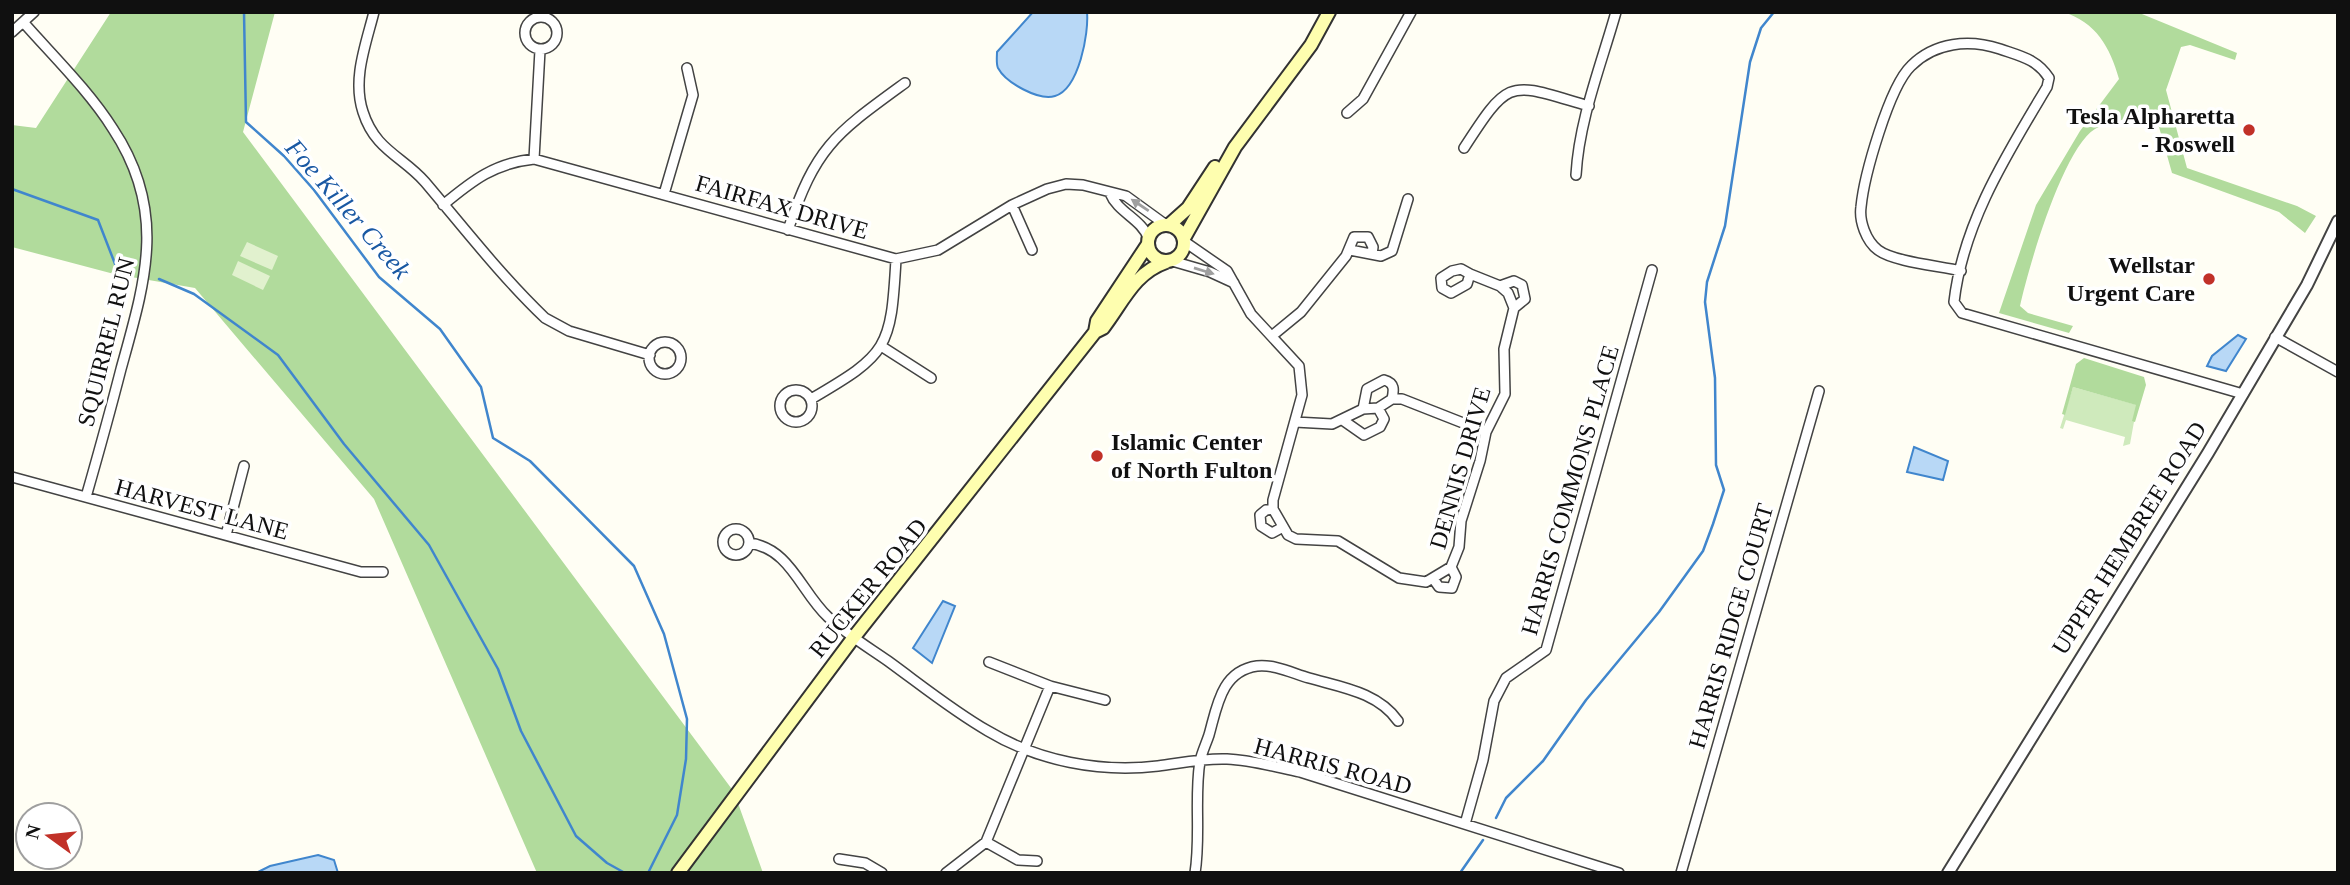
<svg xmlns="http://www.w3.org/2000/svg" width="2350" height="885" font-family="'Times New Roman',serif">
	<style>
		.green { fill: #cfeabc }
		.forest { fill: #b1db9c }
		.pitch { fill: #e1f1ce }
		.water { fill: #b8d8f6; stroke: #4086cd; stroke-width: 2 }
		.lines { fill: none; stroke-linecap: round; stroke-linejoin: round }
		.stream { stroke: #4086cd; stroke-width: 2.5 }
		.minor-casing { stroke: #434343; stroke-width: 12 }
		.tertiary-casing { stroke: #434343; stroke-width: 14 }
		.secondary-casing { stroke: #323232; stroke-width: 16 }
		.minor { stroke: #fff; stroke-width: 9 }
		.tertiary { stroke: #fff; stroke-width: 10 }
		.secondary { stroke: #fefeaf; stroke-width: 12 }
		.oneway { fill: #9f9f9f }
		.poi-dot { fill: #c13128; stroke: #fff; stroke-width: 2.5 }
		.labels { text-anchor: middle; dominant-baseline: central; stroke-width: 7; stroke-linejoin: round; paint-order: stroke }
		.poi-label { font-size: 24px; font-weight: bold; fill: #101010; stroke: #fff; text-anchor: end }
		.street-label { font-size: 24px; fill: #101010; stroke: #fff }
		.water-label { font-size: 26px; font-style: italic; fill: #1958a3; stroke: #fff }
	</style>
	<rect width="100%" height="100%" fill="#fffef4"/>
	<path class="green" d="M 2073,387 L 2137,405 L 2130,444 L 2123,446 L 2125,437 L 2066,420 L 2063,429 L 2060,428 Z"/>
	<path class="forest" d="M 111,12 L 275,12 L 243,132 L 734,792 L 763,873 L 537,873 L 374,499 L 195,288 L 114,274 L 12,247 L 12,125 L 36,128 Z
		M 2063,12 L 2137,12 L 2237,53 L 2235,60 L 2190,45 L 2181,47 L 2166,90 L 2187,168 L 2297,206 L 2316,216 L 2305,233 L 2279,212 L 2172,173 L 2159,127 L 2137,116 C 2125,120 2107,122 2095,129 C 2063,148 2028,269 2020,306 L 2028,313 L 2073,326 L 2069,333 L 1999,313 L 2036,205 L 2080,131 L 2119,79 C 2110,47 2096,22 2063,12 Z
		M 2084,358 L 2144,377 L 2146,385 L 2135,422 L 2132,421 L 2136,405 L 2073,387 L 2065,415 L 2062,414 L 2076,364 Z"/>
	<path class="pitch" d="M 247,242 L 278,256 L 272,270 L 240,256 Z
		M 238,261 L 270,276 L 263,290 L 232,275 Z"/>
	<path class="water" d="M 1033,12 L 1087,12 C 1089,33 1079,89 1055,96 C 1039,101 1006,83 998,68 C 996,64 997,57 997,52 Z
		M 2238,335 L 2246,339 L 2226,371 L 2207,366 L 2212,356 Z
		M 1914,447 L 1948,461 L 1943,480 L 1907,472 Z
		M 943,601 L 955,606 L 932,663 L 913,648 Z
		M 318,855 L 334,860 L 338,873 L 256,873 L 270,866 Z"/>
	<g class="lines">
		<path class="stream" d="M 244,12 L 246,122 L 284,156 L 314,190 L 379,277 L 440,329 L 481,387 L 493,438 L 530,461 L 634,566 L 664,634 L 687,719 L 686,759 L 677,815 L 648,873
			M 12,189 L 98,220 L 117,269 L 132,272
			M 159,279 L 194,294 L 278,355 L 344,444 L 429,545 L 498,669 L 521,731 L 576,836 L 607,863 L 625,873
			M 1496,818 L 1506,798 L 1543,761 L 1586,700 L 1659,612 L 1703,551 L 1713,524 L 1724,490 L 1716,465 L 1715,378 L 1705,302 L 1707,282 L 1725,226 L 1750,62 L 1761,28 L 1774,12
			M 1460,873 L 1483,840"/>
		<defs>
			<path id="minor" d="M 374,12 C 366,44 352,79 363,112 C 375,150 402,156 425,182 C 464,228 502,277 545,318 L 569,331 L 650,355
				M525 33a16 16 0 1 1 32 0a16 16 0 1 1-32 0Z
				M 24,23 C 54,57 89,91 113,129 C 168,212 145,282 121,369 C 110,412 98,455 86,497
				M 12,32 L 34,12
				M 1347,113 L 1363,99 L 1411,12
				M 1464,148 C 1511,75 1509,83 1589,106
				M 534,159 L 540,50
				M 1576,175 C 1579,120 1601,65 1616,12
				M 1110,193 C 1118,213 1141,218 1149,239
				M 664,194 L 693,95 L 687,68
				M 443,205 C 473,180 495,163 534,159 L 896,259 L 938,250 L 1012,205 L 1047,189 L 1066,184 L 1083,185 L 1126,196 L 1166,225
				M 1012,205 L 1032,250
				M 788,230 C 816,146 835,134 905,83
				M 1185,242 L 1227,271 L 1251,314 L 1299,366 L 1302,395 L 1273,500 L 1273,509 L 1288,535 L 1296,539 L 1338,541 L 1399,578 L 1426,582 L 1451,567 L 1459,547 L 1461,521 L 1480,461 L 1486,432 L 1505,394 L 1504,349 L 1514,308 L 1508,293 L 1500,286 L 1470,274
				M 1350,250 L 1381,256 L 1392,251 L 1408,199
				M 1172,261 L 1210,272 L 1234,283
				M 1461,269 L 1470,274 L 1467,284 L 1451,293 L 1442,288 L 1441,278 L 1452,271 Z
				M 1961,271 C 1941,266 1894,262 1878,250 C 1866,241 1859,221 1861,207 C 1864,176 1889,87 1911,66 C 1935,42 1969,39 2000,49 C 2020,56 2037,59 2049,78 L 2047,87 C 2007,154 1963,223 1954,302 L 1962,313 L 2243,394
				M 1500,286 L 1514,281 L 1522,285 L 1525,299 L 1514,308
				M 1273,335 L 1301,312 L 1346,256 L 1354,237 L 1368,237 L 1373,247 L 1372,254
				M 2275,337 L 2338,372
				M649 358a16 16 0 1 1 32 0a16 16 0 1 1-32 0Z
				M 881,346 L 931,378
				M780 406a16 16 0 1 1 32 0a16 16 0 1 1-32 0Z
				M 811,399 C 888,354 891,349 896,259
				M 1363,409 L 1367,389 L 1384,380 C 1395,383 1394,390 1392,399
				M 1344,421 L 1364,435 L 1380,427 L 1384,419 L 1378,408
				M 1295,422 L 1332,424 L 1363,409 L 1378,408 L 1392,399 L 1402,399 L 1486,432
				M 12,477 L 361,572 L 383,572
				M 1273,509 L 1266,510 L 1260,515 L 1261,526 L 1272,533 L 1283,527
				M723 542a13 13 0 1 1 26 0a13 13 0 1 1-26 0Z
				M 226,535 L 244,466
				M 749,543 C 790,548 801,592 828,617 C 846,634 868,647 888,661 C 921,685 953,711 988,731 C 1038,761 1100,773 1158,766 C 1181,763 1203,758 1227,759 C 1252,760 1276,767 1300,772 L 1619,873
				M 1434,580 L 1439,587 L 1452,588 L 1456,577 L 1451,567
				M 989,662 L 1050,686 L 1105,700
				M 1465,824 L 1483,760 L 1494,701 L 1506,678 L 1546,650 L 1652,270
				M 986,842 L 1018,860 L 1037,861
				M 839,859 L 865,863 L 882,873
				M 946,873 L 986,842 L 1050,686
				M 1195,873 C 1201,835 1194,797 1200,761 C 1202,752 1206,744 1209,735 C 1217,707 1221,671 1257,666 C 1274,664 1292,673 1309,678 C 1340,687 1378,692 1398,721
				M 1681,873 L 1819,391"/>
			<path id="tertiary" d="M 1948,873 L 2208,453 L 2307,285 L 2338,221"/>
			<path id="secondary" d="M1148 243a18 18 0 1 1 36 0a18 18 0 1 1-36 0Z
				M 1169,225 L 1188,208 L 1215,167
				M 1184,238 L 1235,147 L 1311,45 L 1329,12
				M 1095,332 L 1097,321 L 1148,244
				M 678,873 L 854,637 L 1095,332 L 1103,328 C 1123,302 1134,273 1166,262"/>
		</defs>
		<use href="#minor" class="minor-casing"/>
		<use href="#tertiary" class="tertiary-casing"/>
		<use href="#secondary" class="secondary-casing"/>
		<use href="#minor" class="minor"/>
		<use href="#tertiary" class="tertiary"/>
		<use href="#secondary" class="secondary"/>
	</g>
	<defs><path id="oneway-solid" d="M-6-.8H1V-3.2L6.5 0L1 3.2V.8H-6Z" transform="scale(1.75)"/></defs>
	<g class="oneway">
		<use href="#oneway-solid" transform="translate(1140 205) rotate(-146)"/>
		<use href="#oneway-solid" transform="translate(1204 271) rotate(17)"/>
	</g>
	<g class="poi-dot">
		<circle cx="2249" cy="130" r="7"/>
		<circle cx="2209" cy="279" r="7"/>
		<circle cx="1097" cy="456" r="7"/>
	</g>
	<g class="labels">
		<g class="poi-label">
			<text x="2235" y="116">Tesla Alpharetta<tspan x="2235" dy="28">- Roswell</tspan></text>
			<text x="2195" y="265">Wellstar<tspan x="2195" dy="28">Urgent Care</tspan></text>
			<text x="1111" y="442" text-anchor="start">Islamic Center<tspan x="1111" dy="28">of North Fulton</tspan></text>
		</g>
		<g class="street-label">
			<text transform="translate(782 207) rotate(16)">FAIRFAX DRIVE</text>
			<text transform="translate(106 342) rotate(-76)">SQUIRREL RUN</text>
			<text transform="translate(1460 468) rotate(-74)">DENNIS DRIVE</text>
			<text transform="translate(1570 490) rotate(-74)">HARRIS COMMONS PLACE</text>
			<text transform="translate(202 509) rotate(15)">HARVEST LANE</text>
			<text transform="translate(2129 538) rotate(-58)">UPPER HEMBREE ROAD</text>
			<text transform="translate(868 588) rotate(-51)">RUCKER ROAD</text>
			<text transform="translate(1731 626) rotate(-74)">HARRIS RIDGE COURT</text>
			<text transform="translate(1333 766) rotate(15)">HARRIS ROAD</text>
		</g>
		<g class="water-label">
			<text transform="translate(348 209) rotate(49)">Foe Killer Creek</text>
		</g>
	</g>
	<rect width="2350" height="885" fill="none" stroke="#101010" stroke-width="28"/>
	<g transform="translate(49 836) rotate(285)"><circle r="33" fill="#ffffff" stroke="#9f9f9f" stroke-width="2"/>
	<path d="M0-5L12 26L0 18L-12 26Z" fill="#c13128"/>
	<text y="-10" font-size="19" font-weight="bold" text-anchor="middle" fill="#101010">N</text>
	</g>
</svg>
